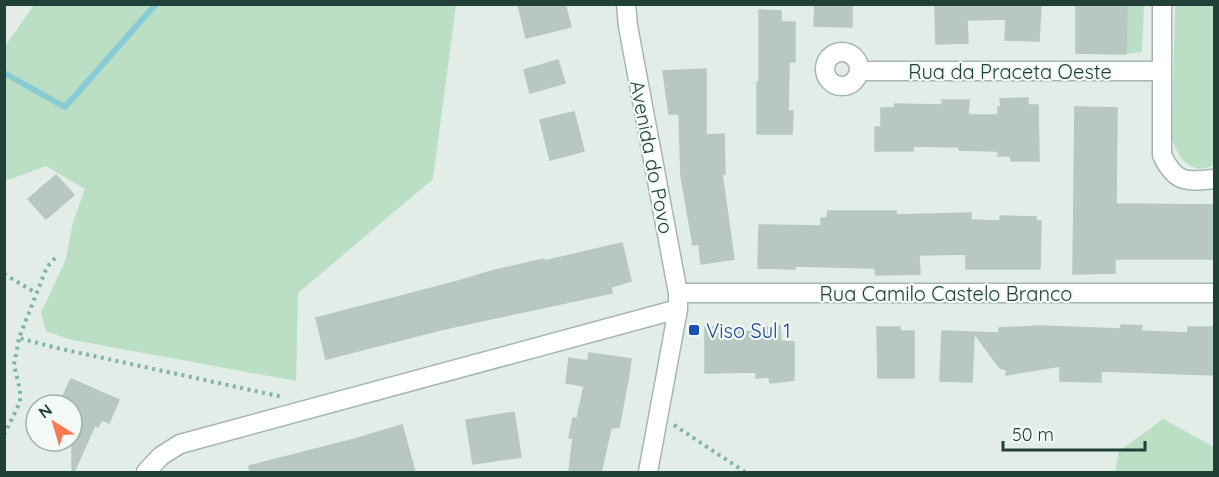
<svg xmlns="http://www.w3.org/2000/svg" width="1219" height="477" font-family="Quicksand,sans-serif">
	<style>
		.green { fill: #badfc4 }
		.lines { fill: none; stroke-linecap: round; stroke-linejoin: round }
		.stream { stroke: #88cbd5; stroke-width: 6 }
		.building { fill: #b8c8c1; stroke: #b5c7bf; stroke-width: 1.5 }
		.minor-casing { stroke: #a5b6af; stroke-width: 21 }
		.path { stroke: #81b3a2; stroke-width: 4; stroke-dasharray: 3 4.5; stroke-linecap: butt }
		.minor { stroke: #fff; stroke-width: 18 }
		.transit-dot { fill: #1a4fb4; stroke: #f3f9f6; stroke-width: 2 }
		.labels { text-anchor: middle; dominant-baseline: central; stroke-width: 4.5; stroke-linejoin: round; paint-order: stroke }
		.street-label { font-size: 20px; fill: #214037; stroke: #f3f9f6 }
		.transit-label { font-size: 20px; fill: #164399; stroke: #f3f9f6; text-anchor: start }
	</style>
	<rect width="100%" height="100%" fill="#e3ede8"/>
	<path class="green" d="M 34,5 L 456,5 L 433,179 L 298,293 L 296,381 L 68,339 L 46,331 L 41,313 L 66,259 L 73,222 L 85,189 L 46,166 L 5,181 L 5,46 Z
		M 1127,5 L 1144,5 L 1142,52 L 1126,54 Z
		M 1175,5 L 1214,5 L 1214,165 C 1192,177 1176,157 1172,137 Z
		M 1163,419 L 1214,447 L 1214,472 L 1115,472 L 1119,451 Z"/>
	<g class="lines">
		<path class="stream" d="M 4,73 L 65,107 L 156,4"/>
	</g>
	<path class="building" d="M 518,4 L 565,4 L 571,27 L 526,38 Z
		M 815,4 L 852,4 L 852,27 L 814,26 Z
		M 935,4 L 1041,4 L 1039,41 L 1005,40 L 1006,19 L 967,20 L 968,43 L 936,44 Z
		M 1076,4 L 1127,4 L 1126,54 L 1076,53 Z
		M 759,10 L 781,11 L 781,22 L 795,22 L 795,62 L 789,62 L 788,111 L 793,111 L 792,134 L 757,134 L 757,82 L 759,82 Z
		M 558,60 L 565,83 L 530,93 L 524,70 Z
		M 706,69 L 706,135 L 724,134 L 725,174 L 722,174 L 734,259 L 701,264 L 699,244 L 693,245 L 681,176 L 679,114 L 669,114 L 663,71 Z
		M 1028,98 L 1028,105 L 1038,105 L 1039,161 L 1011,161 L 1011,156 L 998,156 L 998,151 L 959,150 L 959,147 L 913,146 L 913,151 L 875,151 L 875,127 L 881,127 L 881,108 L 894,108 L 895,104 L 942,105 L 942,100 L 969,100 L 968,115 L 998,115 L 998,107 L 1001,107 L 1000,99 Z
		M 1075,107 L 1117,108 L 1116,204 L 1215,205 L 1215,259 L 1115,259 L 1115,273 L 1073,274 Z
		M 574,112 L 584,151 L 550,160 L 540,120 Z
		M 56,175 L 74,195 L 46,219 L 28,199 Z
		M 828,211 L 896,211 L 896,215 L 971,213 L 971,220 L 1000,221 L 1000,216 L 1036,217 L 1036,221 L 1041,221 L 1040,269 L 966,269 L 966,254 L 919,255 L 920,274 L 876,275 L 875,268 L 795,266 L 795,269 L 758,268 L 759,225 L 821,226 L 821,218 L 827,218 Z
		M 622,243 L 631,281 L 611,287 L 612,293 L 444,329 L 326,359 L 316,318 L 455,282 L 492,271 L 544,259 L 545,261 Z
		M 1121,325 L 1142,326 L 1141,331 L 1188,333 L 1188,327 L 1215,327 L 1215,375 L 1101,371 L 1101,382 L 1060,381 L 1060,366 L 1006,375 L 1007,370 L 1000,368 L 974,333 L 972,382 L 940,381 L 942,331 L 999,333 L 999,328 L 1039,326 L 1121,329 Z
		M 780,326 L 781,341 L 794,342 L 794,380 L 770,383 L 769,377 L 756,378 L 756,372 L 705,373 L 705,327 L 735,327 L 735,329 L 744,328 L 744,332 L 756,331 L 756,327 Z
		M 877,327 L 900,327 L 900,331 L 914,331 L 914,378 L 878,378 Z
		M 589,353 L 631,359 L 628,380 L 619,427 L 611,428 L 601,472 L 569,472 L 573,438 L 569,438 L 573,418 L 577,419 L 584,386 L 566,383 L 569,358 L 588,361 Z
		M 71,379 L 119,400 L 109,423 L 102,420 L 98,427 L 95,425 L 74,472 L 72,472 L 72,405 L 59,405 Z
		M 514,412 L 521,457 L 473,464 L 466,420 Z
		M 402,425 L 415,472 L 250,472 L 249,466 L 355,439 Z"/>
	<g class="lines">
		<defs>
			<path id="minor" d="M 626,4 L 628,26 L 678,293 L 678,309 L 648,472
				M 1162,4 L 1162,155 C 1175,183 1186,182 1214,179
				M825 69a17 17 0 1 1 34 0a17 17 0 1 1-34 0Z
				M 859,71 L 1161,71
				M 678,293 L 1214,293
				M 146,472 L 161,456 L 180,444 L 678,309"/>
		</defs>
		<use href="#minor" class="minor-casing"/>
		<path class="path" d="M 55,258 L 47,267 L 19,338 L 57,348 L 283,397
			M 4,274 L 36,293
			M 674,425 L 745,472
			M 4,435 L 20,402 L 20,390 L 14,365 L 19,338"/>
		<use href="#minor" class="minor"/>
	</g>
	<rect class="transit-dot" x="688" y="324" width="12" height="12" rx="3"/>
	<g class="labels">
		<g class="street-label">
			<text x="1010" y="71">Rua da Praceta Oeste</text>
			<text transform="translate(652 157) rotate(79)">Avenida do Povo</text>
			<text x="946" y="293">Rua Camilo Castelo Branco</text>
		</g>
		<g class="transit-label">
			<text x="706" y="330">Viso Sul 1</text>
		</g>
	</g>
	<rect width="1219" height="477" fill="none" stroke="#214037" stroke-width="12"/>
	<g transform="translate(54 423) rotate(323)"><circle r="28" fill="#f3f9f6" stroke="#9fafaa" stroke-width="1.5"/>
	<path d="M0-4.5L10 22L0 15L-10 22Z" fill="#f97a55"/>
	<text y="-9" font-size="16" font-weight="bold" text-anchor="middle" fill="#214037">N</text>
	</g>
	<path d="M1003 441v9h142v-9" fill="none" stroke="#214037" stroke-width="3"/>
	<text x="1012" y="441" font-size="18" fill="#214037" stroke="#f3f9f6" stroke-width="4.5" paint-order="stroke">50 m</text>
</svg>
